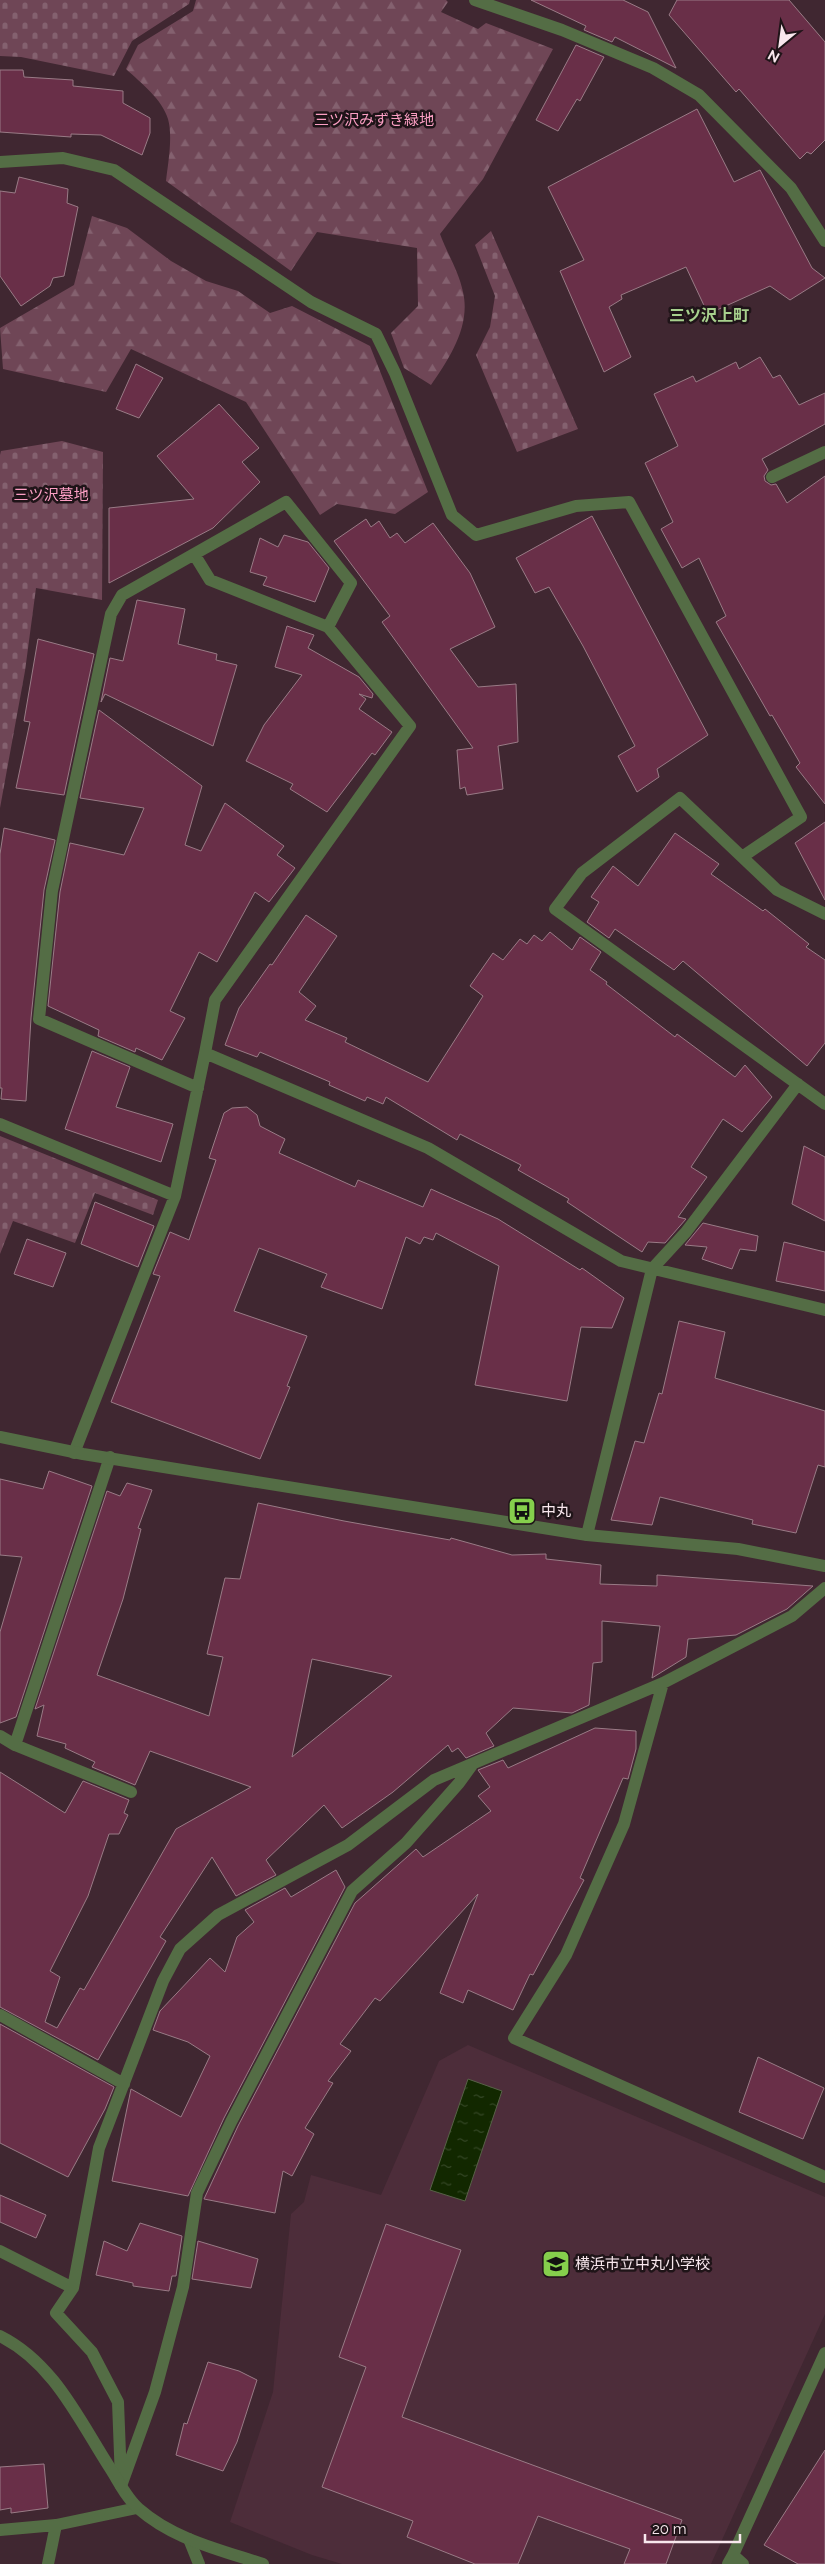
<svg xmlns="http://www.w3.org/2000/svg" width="825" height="2564" font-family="Raleway,'Noto Sans JP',sans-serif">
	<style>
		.built { fill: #4d2d3a }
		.forest { fill: url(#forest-firs) }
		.cemetery { fill: url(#cemetery-stones) }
		.water { fill: url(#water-ripples); stroke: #576147 }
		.building { fill: #692f48; stroke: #997b86; fill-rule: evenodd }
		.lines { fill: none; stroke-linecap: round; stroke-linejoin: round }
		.minor { stroke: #546d45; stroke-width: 12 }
		.tertiary { stroke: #546d45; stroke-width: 12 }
		.labels { text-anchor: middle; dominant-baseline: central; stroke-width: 5; stroke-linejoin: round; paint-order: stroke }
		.park-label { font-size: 15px; fill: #fc9fc4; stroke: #1f1418 }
		.poi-label { font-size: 15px; fill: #f8e7ed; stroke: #1f1418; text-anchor: start }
		.neighbourhood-label { font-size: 16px; font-weight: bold; fill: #a8d18e; stroke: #1f1418 }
	</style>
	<defs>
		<pattern id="forest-firs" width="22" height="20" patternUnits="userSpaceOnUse" patternTransform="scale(1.25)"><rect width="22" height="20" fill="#6f4656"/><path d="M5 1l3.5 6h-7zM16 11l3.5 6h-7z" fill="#84616f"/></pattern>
		<pattern id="cemetery-stones" width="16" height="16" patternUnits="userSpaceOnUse" patternTransform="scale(1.25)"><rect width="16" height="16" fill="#6f4656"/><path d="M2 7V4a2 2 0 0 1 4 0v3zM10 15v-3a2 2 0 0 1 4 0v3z" fill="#84616f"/></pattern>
		<pattern id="water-ripples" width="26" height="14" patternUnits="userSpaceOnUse" patternTransform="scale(1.25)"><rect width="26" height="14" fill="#122800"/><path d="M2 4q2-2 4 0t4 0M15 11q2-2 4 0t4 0" fill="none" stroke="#354726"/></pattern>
	</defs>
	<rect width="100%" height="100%" fill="#402731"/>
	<path class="built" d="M 468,2045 L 825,2197 L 825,2314 L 711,2564 L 342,2564 L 312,2555 L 230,2522 L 273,2392 L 291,2214 L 304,2202 L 311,2175 L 381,2195 L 439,2061 Z"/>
	<path class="forest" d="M 196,0 L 446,0 L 448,2 L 441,12 L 478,29 L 486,23 L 553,49 L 483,179 L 440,234 C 447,253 459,272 463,292 C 471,326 449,359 431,385 L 404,368 L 391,333 L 418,306 L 417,248 L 317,232 L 291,271 L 166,181 C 168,164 173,136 168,119 C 162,99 141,83 126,69 L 138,45 L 193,11 Z
		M 92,216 L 127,228 L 171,261 L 206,281 L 238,291 L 270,313 L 292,306 L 370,346 L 428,492 L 395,514 L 337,504 L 320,515 L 246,402 L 131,349 L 106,392 L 3,369 L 0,328 L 74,285 Z"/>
	<path class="cemetery" d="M 0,0 L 190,0 L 189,4 L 132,41 L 114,76 L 21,57 L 0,56 Z
		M 491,231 L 578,429 L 517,452 L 476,355 L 490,327 L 495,296 L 475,245 Z
		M 62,441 L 103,452 L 102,600 L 36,588 L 25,671 L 0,808 L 0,455 L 1,451 Z
		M 0,1136 L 158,1200 L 153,1215 L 95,1193 L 75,1243 L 13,1221 L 0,1254 Z"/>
	<path class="water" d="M 468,2079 L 502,2091 L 465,2201 L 430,2190 Z"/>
	<path class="building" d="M 531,0 L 623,0 L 648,12 L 676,68 L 615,37 L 612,42 L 584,30 L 586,26 Z
		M 677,0 L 789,0 L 825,42 L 825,140 L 811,154 L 807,152 L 800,159 L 739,89 L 736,92 L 669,15 Z
		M 576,45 L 604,57 L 580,101 L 577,99 L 558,131 L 536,120 Z
		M 0,70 L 23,70 L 24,77 L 73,80 L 73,86 L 123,91 L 123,103 L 150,118 L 150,133 L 142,155 L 101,135 L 71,134 L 71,137 L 0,132 Z
		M 697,109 L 734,182 L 760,170 L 812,268 L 825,278 L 790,300 L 770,286 L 708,314 L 686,267 L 621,295 L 622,299 L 609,307 L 631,357 L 604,372 L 560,271 L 584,260 L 548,187 Z
		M 19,177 L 68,189 L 67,203 L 78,207 L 64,276 L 53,278 L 50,286 L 21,306 L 0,276 L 0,191 L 15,193 Z
		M 760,357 L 773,378 L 780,375 L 799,405 L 825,393 L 825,424 L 762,459 L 768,470 L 764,476 L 765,481 L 771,485 L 776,484 L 787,503 L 825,476 L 825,804 L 796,767 L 800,763 L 772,715 L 770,716 L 716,622 L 726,616 L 699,558 L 682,568 L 661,529 L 673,522 L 645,463 L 678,446 L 654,394 L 693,376 L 696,382 L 736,362 L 739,369 Z
		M 136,364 L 163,378 L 139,418 L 116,409 Z
		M 219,404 L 259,448 L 242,462 L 260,482 L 213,528 L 109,583 L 109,508 L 194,499 L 157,456 Z
		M 592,516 L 708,735 L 657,769 L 659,777 L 637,792 L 618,756 L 635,746 L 583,646 L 549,587 L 535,593 L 516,558 Z
		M 366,519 L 371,527 L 379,521 L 390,538 L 397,533 L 405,543 L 433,523 L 470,573 L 495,627 L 450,649 L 478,687 L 516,684 L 518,742 L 498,746 L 503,789 L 467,795 L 465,787 L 460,789 L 457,750 L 473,748 L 382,622 L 390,616 L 334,541 Z
		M 284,535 L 308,542 L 329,568 L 315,602 L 263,585 L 267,577 L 250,572 L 260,538 L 278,547 Z
		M 137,600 L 185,609 L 178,644 L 217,654 L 216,660 L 237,665 L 213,746 L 105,694 L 101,702 L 110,658 L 123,661 Z
		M 287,626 L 314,635 L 308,648 L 359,677 L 373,694 L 372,698 L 359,694 L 366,699 L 359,709 L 392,732 L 375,755 L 372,753 L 327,812 L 290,789 L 293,784 L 246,761 L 264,725 L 302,675 L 275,667 Z
		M 38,639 L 94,654 L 64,795 L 16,788 L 30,722 L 24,721 Z
		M 99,710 L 202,786 L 185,845 L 201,851 L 225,803 L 284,846 L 277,855 L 295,868 L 269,902 L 255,892 L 217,962 L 199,952 L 170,1011 L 185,1018 L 162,1060 L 136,1048 L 135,1052 L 98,1036 L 99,1030 L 48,1006 L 60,892 L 70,843 L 124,855 L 144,808 L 80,798 Z
		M 825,822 L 825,900 L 795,843 Z
		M 4,828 L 55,840 L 44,890 L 31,1018 L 26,1101 L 1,1099 L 2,1088 L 0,1088 L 0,854 Z
		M 675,833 L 719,864 L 711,874 L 763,911 L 765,909 L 809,944 L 806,947 L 825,960 L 825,1043 L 807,1066 L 683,961 L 674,970 L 615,929 L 609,938 L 587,922 L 599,902 L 591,897 L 613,866 L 638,886 Z
		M 306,915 L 337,936 L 299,992 L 316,1006 L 305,1020 L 347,1038 L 345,1042 L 428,1082 L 483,996 L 470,986 L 493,953 L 503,960 L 520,939 L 527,944 L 534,935 L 542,941 L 550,932 L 572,950 L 580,937 L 601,952 L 590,970 L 607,982 L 606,984 L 675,1037 L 677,1034 L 735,1077 L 745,1065 L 772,1097 L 742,1132 L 723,1119 L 691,1167 L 707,1177 L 678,1217 L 686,1219 L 665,1243 L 648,1242 L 642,1252 L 567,1202 L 569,1199 L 518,1170 L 521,1165 L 460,1134 L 457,1140 L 386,1097 L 383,1104 L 367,1097 L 365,1101 L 329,1085 L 330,1082 L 260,1052 L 257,1057 L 225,1045 L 239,1008 L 270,964 L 272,965 Z
		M 92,1051 L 130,1067 L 116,1107 L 173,1124 L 161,1162 L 65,1129 Z
		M 247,1107 L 257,1115 L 260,1126 L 285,1139 L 279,1153 L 355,1187 L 358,1180 L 423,1207 L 431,1189 L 498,1219 L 580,1270 L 582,1268 L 624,1298 L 612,1328 L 581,1327 L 567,1401 L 475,1385 L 499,1266 L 436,1233 L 433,1240 L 424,1237 L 420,1244 L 406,1237 L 382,1309 L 321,1287 L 327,1274 L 259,1248 L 234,1311 L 307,1336 L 287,1386 L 290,1387 L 260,1459 L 111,1402 L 160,1276 L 153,1274 L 170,1232 L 189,1240 L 216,1160 L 209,1158 L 224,1113 L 232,1108 Z
		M 804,1146 L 825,1157 L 825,1221 L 792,1204 Z
		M 95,1202 L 154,1226 L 138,1267 L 81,1244 Z
		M 703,1223 L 758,1236 L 756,1251 L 740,1249 L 732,1269 L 702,1259 L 707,1247 L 685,1245 Z
		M 27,1239 L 66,1253 L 53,1287 L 14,1274 Z
		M 784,1242 L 825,1252 L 825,1291 L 776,1281 Z
		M 679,1321 L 725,1332 L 715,1378 L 825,1411 L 825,1467 L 818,1465 L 796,1533 L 752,1524 L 753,1520 L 660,1497 L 652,1525 L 611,1520 L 635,1441 L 644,1443 L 659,1393 L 662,1394 Z
		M 49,1471 L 92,1486 L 16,1717 L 0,1723 L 0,1632 L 22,1557 L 0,1555 L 0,1479 L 43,1489 Z
		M 127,1483 L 152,1490 L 138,1528 L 141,1529 L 123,1599 L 97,1675 L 209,1716 L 223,1657 L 207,1654 L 225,1578 L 240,1579 L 258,1503 L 344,1521 L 450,1540 L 451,1538 L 512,1555 L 546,1554 L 546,1559 L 601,1565 L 600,1584 L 657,1586 L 657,1575 L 813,1586 L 787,1609 L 736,1635 L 688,1639 L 686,1657 L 652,1678 L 660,1626 L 602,1621 L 602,1662 L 593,1663 L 589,1705 L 572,1713 L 513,1708 L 486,1733 L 494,1746 L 466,1758 L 458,1748 L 452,1752 L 448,1745 L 393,1792 L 342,1828 L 324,1805 L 266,1860 L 276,1875 L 236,1896 L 212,1857 L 160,1937 L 166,1941 L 98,2060 L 0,2007 L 0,1772 L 65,1813 L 83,1781 L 129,1800 L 124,1813 L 128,1815 L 119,1834 L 109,1834 L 88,1896 L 50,1971 L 60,1977 L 45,2022 L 57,2028 L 80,1988 L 84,1990 L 176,1829 L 251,1787 L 150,1751 L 135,1785 L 92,1767 L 95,1762 L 65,1748 L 66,1744 L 37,1736 L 44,1705 L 35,1709 L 107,1491 L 120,1496 ZM 312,1659 L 392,1676 L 292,1757 Z
		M 595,1728 L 636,1731 L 636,1749 L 628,1779 L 623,1778 L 580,1878 L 584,1880 L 533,1975 L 530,1974 L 513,2010 L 468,1990 L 463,2003 L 440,1993 L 478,1894 L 380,2001 L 375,1998 L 340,2044 L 351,2051 L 328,2081 L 333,2083 L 305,2128 L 314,2134 L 292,2176 L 283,2171 L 275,2213 L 204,2199 L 238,2126 L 355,1903 L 416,1849 L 423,1857 L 491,1811 L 478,1796 L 490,1787 L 478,1770 L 503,1760 L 508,1768 Z
		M 336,1870 L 345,1887 L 224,2118 L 188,2196 L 112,2181 L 131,2089 L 181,2117 L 210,2056 L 188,2042 L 153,2030 L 160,2011 L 210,1958 L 225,1972 L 237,1937 L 254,1922 L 245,1910 L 285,1888 L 291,1897 Z
		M 0,2024 L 114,2087 L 105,2109 L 68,2177 L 0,2143 Z
		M 758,2057 L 824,2088 L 803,2139 L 739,2112 Z
		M 0,2195 L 46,2215 L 36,2238 L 0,2222 Z
		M 140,2223 L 182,2236 L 176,2276 L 172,2276 L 169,2291 L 133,2286 L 133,2283 L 96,2275 L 104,2241 L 127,2251 Z
		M 386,2224 L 461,2250 L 402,2417 L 682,2520 L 666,2564 L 624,2564 L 630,2549 L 538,2516 L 518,2564 L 475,2564 L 407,2537 L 413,2521 L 322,2487 L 366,2367 L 339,2357 Z
		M 198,2241 L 258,2259 L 251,2288 L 192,2279 Z
		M 208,2362 L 239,2371 L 257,2380 L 237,2442 L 223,2471 L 176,2455 L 184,2423 L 187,2424 Z
		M 825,2450 L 825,2564 L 798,2564 L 764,2545 Z
		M 44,2464 L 48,2508 L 11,2513 L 11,2508 L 0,2510 L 0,2467 Z"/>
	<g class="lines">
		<path class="minor" d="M 475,0 L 562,30 L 653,68 L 699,95 L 791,188 L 825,241
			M 0,162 L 63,158 L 114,170 L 311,302 L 376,334 L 395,373 L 452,515 L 476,535 L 576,506 L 629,502 L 801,817 L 742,857
			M 772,477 L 825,452
			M 194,554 L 210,580 L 328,627 L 410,726 L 215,1000 L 205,1053
			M 825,914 L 777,890 L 680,798 L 582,873 L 555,909 L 825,1104
			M 198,1088 L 39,1019 L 52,891 L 111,614 L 122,595 L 286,502 L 351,583 L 328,627
			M 0,1124 L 175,1196
			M 74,1453 L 175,1196 L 205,1053 L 428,1148 L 621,1261 L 825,1310
			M 587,1535 L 652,1269 L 686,1232 L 798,1084
			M 663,1683 L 624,1824 L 566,1955 L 514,2038 L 825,2177
			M 0,1736 L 15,1745 L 110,1457
			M 15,1745 L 131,1792
			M 0,2015 L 124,2084
			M 0,2251 L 73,2288 L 56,2313 L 92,2352 L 118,2402 L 121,2480
			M 73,2288 L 99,2148 L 163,1981 L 180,1949 L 218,1915 L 348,1845 L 434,1780 L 663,1683 L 792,1616 L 825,1588
			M 121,2486 L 155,2392 L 183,2287 L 197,2193 L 231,2122 L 352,1891 L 406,1843 L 459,1783 L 472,1765
			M 0,2530 L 56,2525 L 137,2508
			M 189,2539 L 199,2564
			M 733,2555 L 825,2353
			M 48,2564 L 56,2525
			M 728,2564 L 733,2555 L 743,2564"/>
		<path class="tertiary" d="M 0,1437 L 83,1454 L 587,1535 L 738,1549 L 825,1566
			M 0,2336 C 54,2363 79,2420 110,2468 C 119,2482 127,2499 139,2509 C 173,2539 220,2550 263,2564"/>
	</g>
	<defs>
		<symbol id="bus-square" viewBox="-11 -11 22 22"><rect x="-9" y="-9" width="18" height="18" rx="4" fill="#85cf4c" stroke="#1f1418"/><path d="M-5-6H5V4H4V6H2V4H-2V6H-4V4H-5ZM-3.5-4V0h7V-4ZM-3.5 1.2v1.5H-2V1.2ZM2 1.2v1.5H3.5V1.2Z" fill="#111"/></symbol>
		<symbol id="school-square" viewBox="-11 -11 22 22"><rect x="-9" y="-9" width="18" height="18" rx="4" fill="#85cf4c" stroke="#1f1418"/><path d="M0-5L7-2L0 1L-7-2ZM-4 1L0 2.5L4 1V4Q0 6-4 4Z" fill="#111"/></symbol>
	</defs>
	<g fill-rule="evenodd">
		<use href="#bus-square" x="506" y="1495" width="32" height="32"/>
		<use href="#school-square" x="540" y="2248" width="32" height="32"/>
	</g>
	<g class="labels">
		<g class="park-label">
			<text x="374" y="120">三ツ沢みずき緑地</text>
			<text x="51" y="495">三ツ沢墓地</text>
		</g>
		<g class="poi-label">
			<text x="541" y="1511">中丸</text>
			<text x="575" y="2264">横浜市立中丸小学校</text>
		</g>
		<g class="neighbourhood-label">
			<text x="709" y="315">三ツ沢上町</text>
		</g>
	</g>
	<g transform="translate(780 45) rotate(209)" stroke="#1f1418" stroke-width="4" paint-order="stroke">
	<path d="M0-4L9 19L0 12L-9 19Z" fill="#f8e7ed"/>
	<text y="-8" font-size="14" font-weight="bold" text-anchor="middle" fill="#f8e7ed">N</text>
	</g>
	<path d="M645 2534v8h95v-8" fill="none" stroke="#f8e7ed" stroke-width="2.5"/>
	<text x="652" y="2534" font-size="15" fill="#f8e7ed" stroke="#1f1418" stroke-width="4" paint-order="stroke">20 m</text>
</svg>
